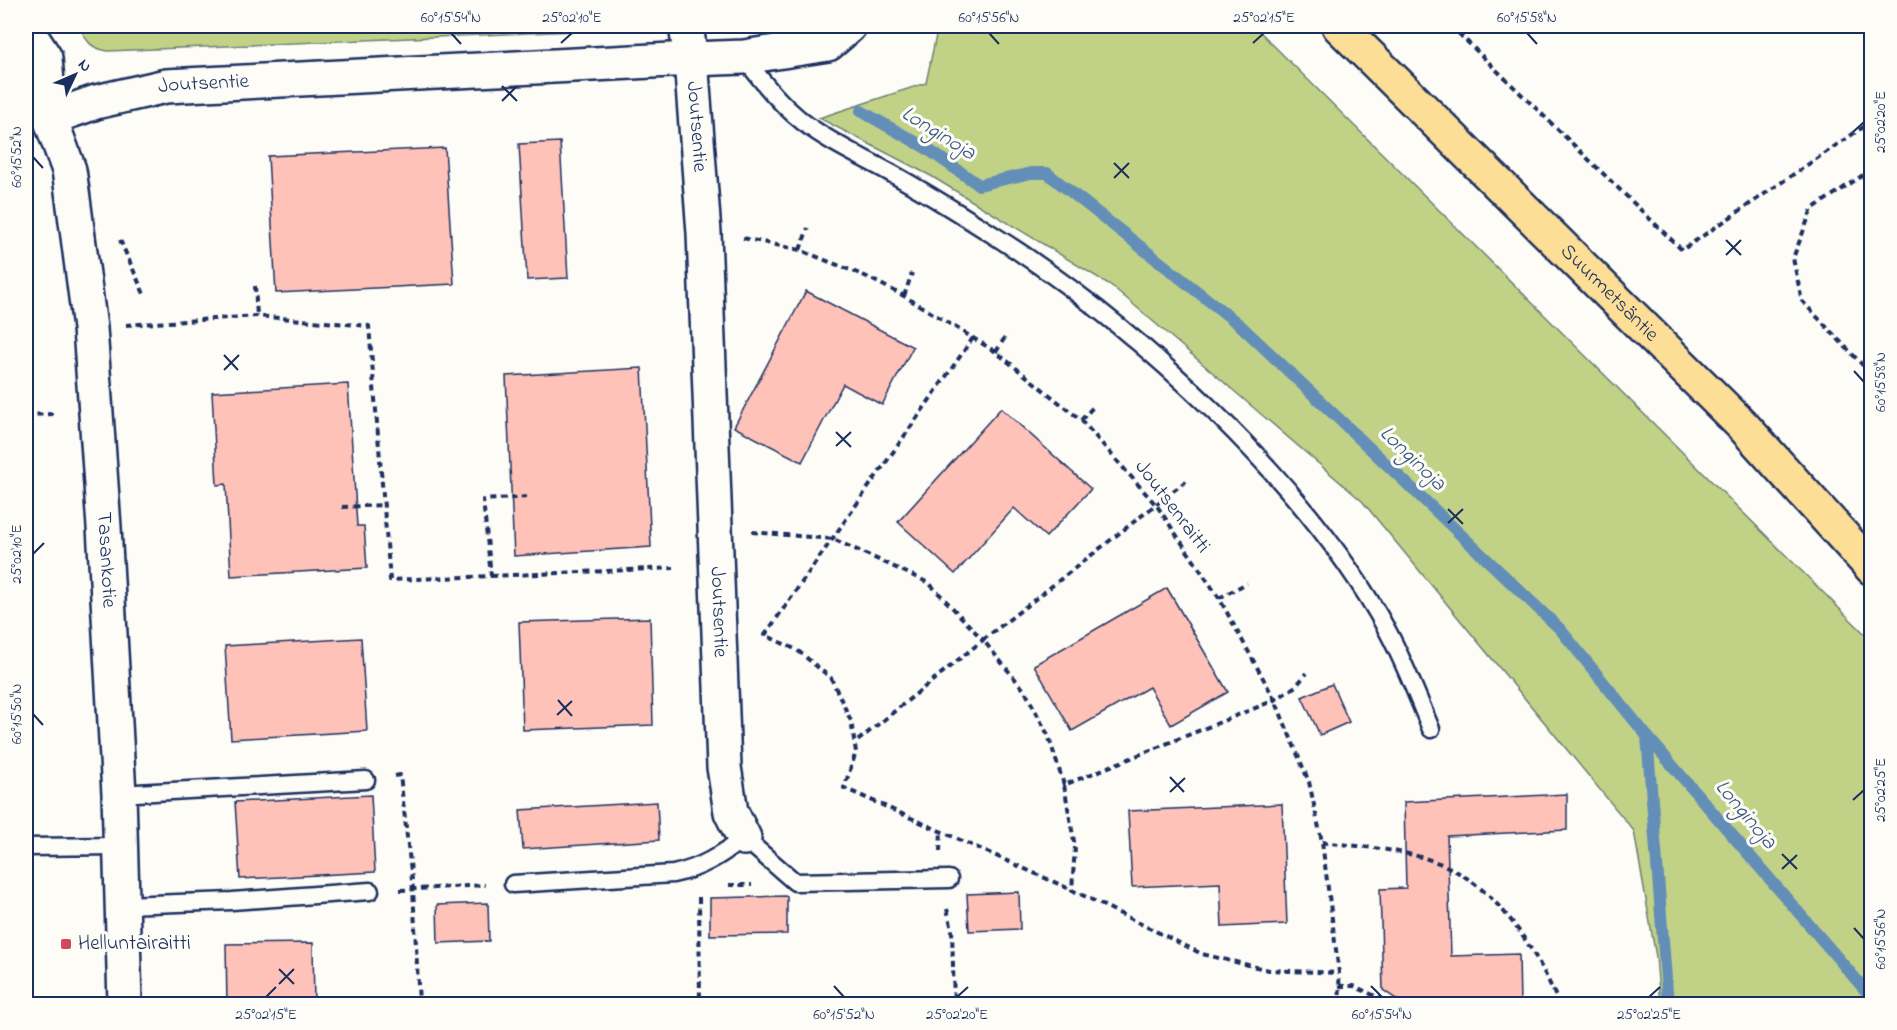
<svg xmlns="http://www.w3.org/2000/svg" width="1897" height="1030" font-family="'Indie Flower',sans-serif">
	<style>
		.green { fill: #c1d287; stroke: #6e8072; stroke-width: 1.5 }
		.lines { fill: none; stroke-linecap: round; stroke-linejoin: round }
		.stream { stroke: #648eb8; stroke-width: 12 }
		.building { fill: #fec2b9; stroke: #1b2f5e; stroke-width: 1.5 }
		.service-casing { stroke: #1b2f5e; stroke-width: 21 }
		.minor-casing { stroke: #1b2f5e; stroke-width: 38 }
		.primary-casing { stroke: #1b2f5e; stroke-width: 38 }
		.path { stroke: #1b2f5e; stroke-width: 4; stroke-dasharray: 6 4.5; stroke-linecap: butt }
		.service { stroke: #fdfcf7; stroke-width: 16 }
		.minor { stroke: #fdfcf7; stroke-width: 33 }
		.primary { stroke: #fcde96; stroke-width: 33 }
		.ticks { fill: none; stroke: #1b2f5e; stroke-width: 2 }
		.poi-dot { fill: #d1495b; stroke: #fdfcf7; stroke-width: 2 }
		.labels { text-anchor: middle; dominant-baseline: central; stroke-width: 6; stroke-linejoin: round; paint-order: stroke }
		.street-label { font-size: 21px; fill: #1b2f5e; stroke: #fdfcf7 }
		.poi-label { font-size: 21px; fill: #1b2f5e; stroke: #fdfcf7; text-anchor: start }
		.water-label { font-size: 22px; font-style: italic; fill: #395684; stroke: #fdfcf7 }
		.neatline { fill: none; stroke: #1b2f5e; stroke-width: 2 }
		.ticks-label { font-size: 15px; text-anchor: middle; fill: #1b2f5e }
	</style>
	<rect width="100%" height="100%" fill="#fdfcf7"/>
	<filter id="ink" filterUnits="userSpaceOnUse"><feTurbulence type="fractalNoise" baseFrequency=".0167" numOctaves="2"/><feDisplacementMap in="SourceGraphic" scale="12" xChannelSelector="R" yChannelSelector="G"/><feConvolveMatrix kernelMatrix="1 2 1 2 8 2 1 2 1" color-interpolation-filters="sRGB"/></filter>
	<g filter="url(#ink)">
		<path class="green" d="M 79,26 L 617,26 L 601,30 L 108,51 C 90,48 87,42 79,26 Z
			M 938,26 L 1254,26 L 1862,631 L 1872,642 L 1871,1004 L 1660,1004 L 1656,957 L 1634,831 L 1362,501 L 1112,286 L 931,176 L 819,118 L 926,83 Z"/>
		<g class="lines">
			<path class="stream" d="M 861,111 L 926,148 L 979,185 L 1031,173 L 1047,173 L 1241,326 L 1560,629 L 1647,736 L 1872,998
				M 1647,736 L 1668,1004"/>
		</g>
		<path class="building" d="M 560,142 L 568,278 L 527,280 L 519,144 Z
			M 445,148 L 454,284 L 276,293 L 268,156 Z
			M 806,291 L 913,347 L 882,405 L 843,384 L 802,462 L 734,427 Z
			M 642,368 L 651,547 L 514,556 L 506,376 Z
			M 348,384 L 357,526 L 364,526 L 367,568 L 231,576 L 226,484 L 217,485 L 212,392 Z
			M 1001,408 L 1091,489 L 1046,537 L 1014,508 L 955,574 L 898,522 Z
			M 1167,588 L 1228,692 L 1171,725 L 1149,687 L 1072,731 L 1034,665 Z
			M 650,618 L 653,725 L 523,730 L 519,622 Z
			M 361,638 L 367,731 L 231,739 L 225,646 Z
			M 1332,684 L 1349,722 L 1320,735 L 1302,697 Z
			M 1567,794 L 1567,830 L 1447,836 L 1451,956 L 1519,954 L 1520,1005 L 1405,1005 L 1383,990 L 1380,889 L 1406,888 L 1404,802 Z
			M 371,795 L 375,872 L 240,879 L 235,802 Z
			M 657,802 L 659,840 L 523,849 L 520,810 Z
			M 1282,804 L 1287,924 L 1222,927 L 1220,883 L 1132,887 L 1128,811 Z
			M 1019,892 L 1020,929 L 969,931 L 967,894 Z
			M 787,896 L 787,934 L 710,935 L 710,898 Z
			M 488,903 L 489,941 L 438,943 L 437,905 Z
			M 313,943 L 314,1005 L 227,1005 L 226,944 Z"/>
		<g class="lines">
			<defs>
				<path id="service" d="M 744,57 C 761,81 780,104 803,122 C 829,142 860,156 889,172 C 926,192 962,215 998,238 C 1138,328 1307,483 1387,630 C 1404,661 1417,696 1431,729
					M 119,794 L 366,780
					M 26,847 L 121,846
					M 513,884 L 673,874 C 702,868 721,855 744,838 L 795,882 L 949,879
					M 124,905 L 232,901 L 370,891"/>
				<g id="minor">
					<path d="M 686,26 L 691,59 L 744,57 L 828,44 L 849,26"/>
					<path id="s1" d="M 26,29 L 45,58 L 50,118 L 69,170 L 72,191 L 90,328 L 104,527 L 119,794 L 125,1004"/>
					<path id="s2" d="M 50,118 L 96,102 L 166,86 L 691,59 L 704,233 L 724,767 L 731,812 L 744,838"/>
				</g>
				<g id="primary">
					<path id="s3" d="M 1339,26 L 1744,427 L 1872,568"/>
				</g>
			</defs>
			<use href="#service" class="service-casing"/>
			<use href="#minor" class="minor-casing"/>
			<use href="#primary" class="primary-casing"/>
			<path class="path" d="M 1451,26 L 1682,250 L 1872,121
				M 1872,169 L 1812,209 L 1793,258 L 1802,301 L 1872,375
				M 28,192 L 29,176
				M 743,238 L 800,250 L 865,276 L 904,296 L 996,352 L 1081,420 L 1157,506 L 1219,598 L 1275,700 L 1309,782 L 1322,842 L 1339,973 L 1340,1004
				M 120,240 L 144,294
				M 800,250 L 808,228
				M 255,286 L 257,316
				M 904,296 L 912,273
				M 126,325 L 257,316 L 369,326 L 390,580 L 491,576 L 483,500 L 527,497
				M 973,338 L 765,635 L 797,650 L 831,678 L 851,721 L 856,752 L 844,788 L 1072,890
				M 996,352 L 1007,334
				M 26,415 L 53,414
				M 1081,420 L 1095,405
				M 1186,481 L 983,640 L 1025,691 L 1048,735 L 1064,785 L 1275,700 L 1296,686 L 1307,673
				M 342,507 L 384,505
				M 752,532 L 833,539 L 929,583 L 983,640 L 855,743
				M 491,576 L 674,568
				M 1219,598 L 1247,583
				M 395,776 L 400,775 L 413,889 L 419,1004
				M 1064,785 L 1075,847 L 1072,890 L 1202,954 L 1269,970 L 1339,973
				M 1322,842 C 1363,847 1416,850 1452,869 C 1503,896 1538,954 1559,1004
				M 940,851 L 941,831
				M 729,885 L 752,885
				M 400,890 L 485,885
				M 699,897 L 700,1004
				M 947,909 L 952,929 L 954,1004
				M 1339,986 L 1354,986 L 1392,1004"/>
			<use href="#service" class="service"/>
			<use href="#minor" class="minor"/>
			<use href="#primary" class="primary"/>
		</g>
	</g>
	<path class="ticks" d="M 451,33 L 461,44M 989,33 L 999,44M 1527,33 L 1537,44M 561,43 L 572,33M 1253,43 L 1264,33M 502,86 L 517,101M 502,101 L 517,86M 1853,132 L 1864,122M 33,157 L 43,168M 1114,163 L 1129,178M 1114,178 L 1129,163M 1726,240 L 1741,255M 1726,255 L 1741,240M 224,355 L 238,370M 224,370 L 239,355M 1854,371 L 1864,382M 836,432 L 851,447M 836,446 L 851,432M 1448,509 L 1463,524M 1448,523 L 1463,509M 33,554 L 44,543M 558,700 L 572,716M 33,714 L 43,725M 557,715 L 572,701M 1170,777 L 1184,792M 1170,792 L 1185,778M 1853,800 L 1864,790M 1782,854 L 1797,869M 1782,869 L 1797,855M 1854,928 L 1864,939M 279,969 L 294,984M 279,984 L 294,969M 834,986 L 844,997M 1371,986 L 1382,997M 266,997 L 276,987M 957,997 L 968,987M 1649,997 L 1660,987"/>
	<rect class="poi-dot" x="60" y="938" width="12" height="12" rx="3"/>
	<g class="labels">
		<g class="street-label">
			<text stroke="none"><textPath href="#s2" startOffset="158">Joutsentie</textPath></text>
			<text stroke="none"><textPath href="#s2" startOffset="714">Joutsentie</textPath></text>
			<text stroke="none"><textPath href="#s3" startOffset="380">Suurmetsäntie</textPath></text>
			<text transform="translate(1172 507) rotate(53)">Joutsenraitti</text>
			<text stroke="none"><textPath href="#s1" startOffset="542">Tasankotie</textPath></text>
			<text stroke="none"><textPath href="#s2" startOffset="1200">Joutsentie</textPath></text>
		</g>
		<g class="poi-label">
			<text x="78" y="944">Helluntairaitti</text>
		</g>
		<g class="water-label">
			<text transform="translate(938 134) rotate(32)">Longinoja</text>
			<text transform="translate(1412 459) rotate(44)">Longinoja</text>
			<text transform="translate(1745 815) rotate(50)">Longinoja</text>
		</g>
	</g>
	<rect width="1897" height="1030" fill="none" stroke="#fdfcf7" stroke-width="66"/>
	<g transform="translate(75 75) rotate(46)" stroke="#fdfcf7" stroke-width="4.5" paint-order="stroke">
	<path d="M0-4.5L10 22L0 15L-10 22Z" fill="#1b2f5e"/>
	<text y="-9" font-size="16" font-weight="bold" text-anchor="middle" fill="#1b2f5e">N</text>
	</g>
	<rect x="33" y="33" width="1831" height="964" class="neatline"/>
	<g class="ticks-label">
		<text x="451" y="22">60°15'54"N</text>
		<text x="572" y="22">25°02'10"E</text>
		<text x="989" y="22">60°15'56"N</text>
		<text x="1264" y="22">25°02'15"E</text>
		<text x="1527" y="22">60°15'58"N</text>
		<text transform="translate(1880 122) rotate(-90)" y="5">25°02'20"E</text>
		<text transform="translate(16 157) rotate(-90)" y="5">60°15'52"N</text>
		<text transform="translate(1880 382) rotate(-90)" y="5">60°15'58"N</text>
		<text transform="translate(16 554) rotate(-90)" y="5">25°02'10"E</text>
		<text transform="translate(16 714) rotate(-90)" y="5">60°15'50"N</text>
		<text transform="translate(1880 790) rotate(-90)" y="5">25°02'25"E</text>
		<text transform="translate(1880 939) rotate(-90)" y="5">60°15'56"N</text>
		<text x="266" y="1019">25°02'15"E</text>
		<text x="844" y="1019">60°15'52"N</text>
		<text x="957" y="1019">25°02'20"E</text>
		<text x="1382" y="1019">60°15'54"N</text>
		<text x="1649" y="1019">25°02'25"E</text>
	</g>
</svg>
